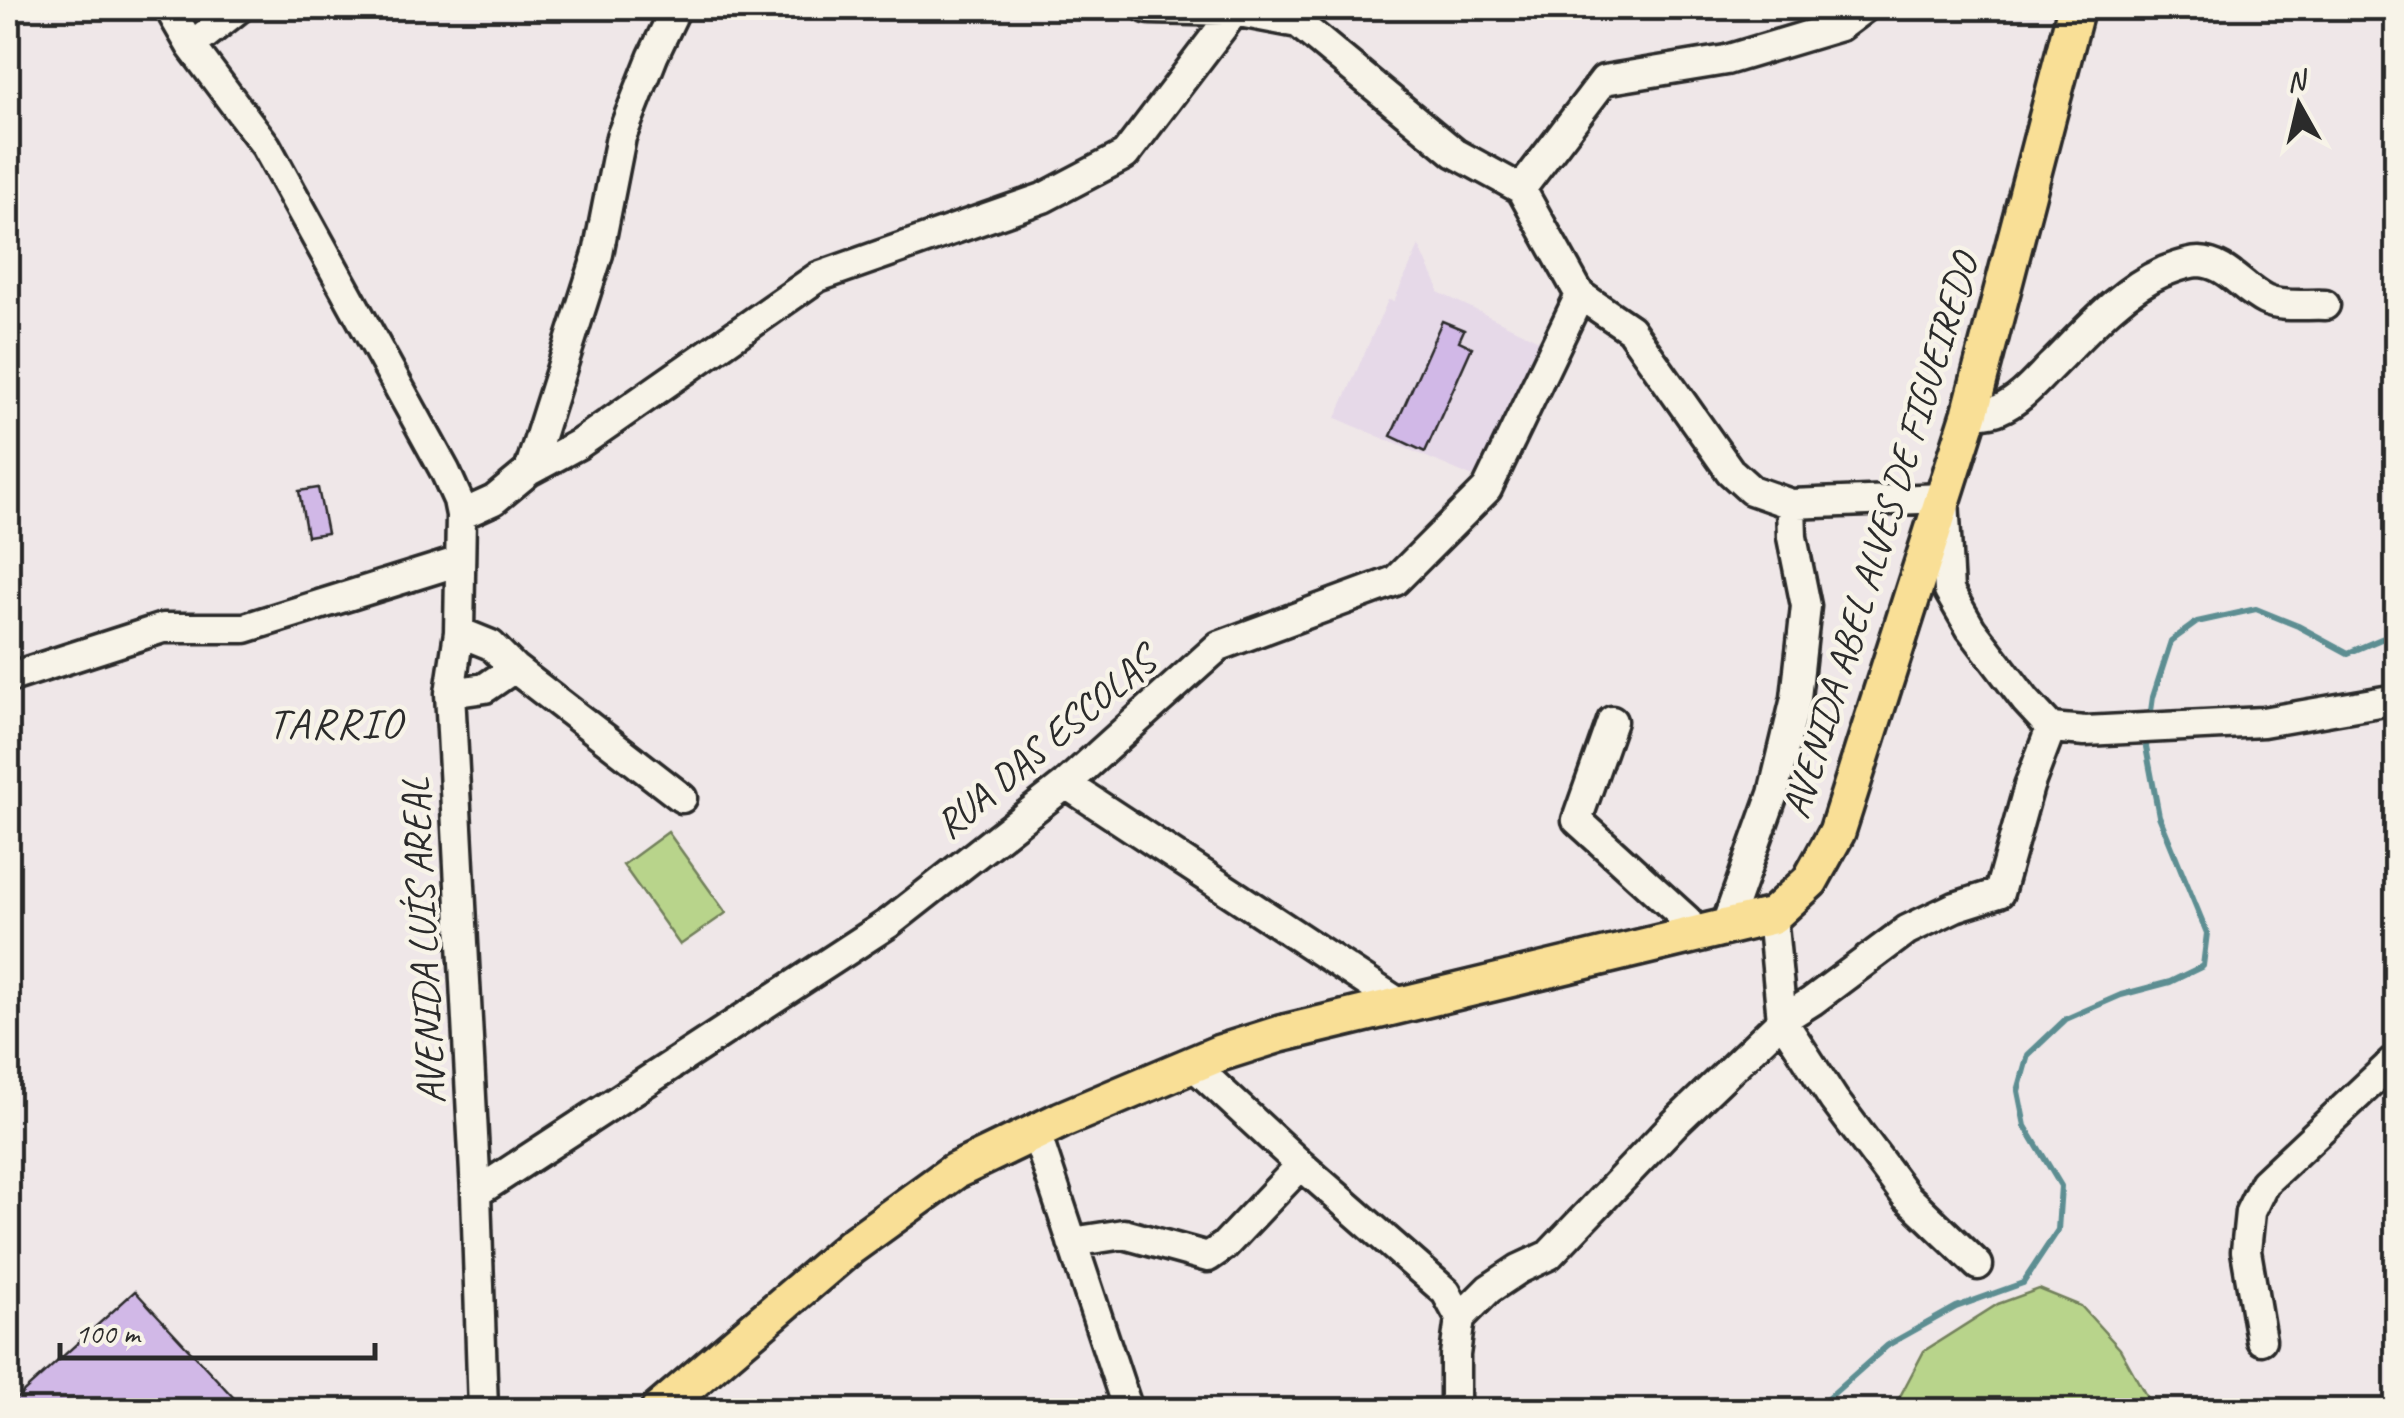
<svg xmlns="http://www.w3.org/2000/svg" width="2404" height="1418" font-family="Caveat,sans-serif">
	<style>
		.built { fill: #e6d9e8 }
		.green { fill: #b8d48b; stroke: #72805b; stroke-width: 2.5 }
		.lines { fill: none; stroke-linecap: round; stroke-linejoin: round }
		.stream { stroke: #5d8e92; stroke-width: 6 }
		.building { fill: #d1b8e7; stroke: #2b2b2b; stroke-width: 2.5 }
		.minor-casing { stroke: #2b2b2b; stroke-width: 35 }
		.major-casing { stroke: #2b2b2b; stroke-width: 42 }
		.minor { stroke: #f7f3e8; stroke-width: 28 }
		.major { stroke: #f9df96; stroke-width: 35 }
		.labels { text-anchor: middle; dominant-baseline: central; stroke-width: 9; stroke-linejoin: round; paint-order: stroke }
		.street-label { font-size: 40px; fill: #2b2b2b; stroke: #f7f3e8 }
		.neighbourhood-label { font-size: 42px; letter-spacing: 2.5px; fill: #2b2b2b; stroke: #f7f3e8 }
	</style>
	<rect width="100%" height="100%" fill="#efe7e8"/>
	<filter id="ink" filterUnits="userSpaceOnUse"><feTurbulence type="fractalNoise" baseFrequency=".01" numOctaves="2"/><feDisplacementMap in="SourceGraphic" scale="20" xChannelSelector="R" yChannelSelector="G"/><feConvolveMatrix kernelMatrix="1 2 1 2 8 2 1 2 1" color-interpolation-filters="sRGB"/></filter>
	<g filter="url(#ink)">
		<path class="built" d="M 1419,246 L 1438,287 L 1438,292 L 1543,342 L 1480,477 L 1473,477 L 1336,418 L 1388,300 L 1394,301 Z"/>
		<path class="green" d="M 668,832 L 726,913 L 680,945 L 623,865 Z
			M 2039,1289 L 2081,1306 L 2120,1349 L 2154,1410 L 1886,1410 L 1897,1402 L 1924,1351 L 1998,1304 Z"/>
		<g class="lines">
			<path class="stream" d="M 2150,718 L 2153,697 L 2171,641 L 2197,622 L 2256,609 L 2298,626 L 2348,653 L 2386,637 L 2396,630
				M 1815,1410 L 1888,1345 L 1956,1307 L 2023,1283 L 2058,1230 L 2061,1186 L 2025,1126 L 2018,1091 L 2028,1055 L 2066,1019 L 2121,995 L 2170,982 L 2203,966 L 2207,933 L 2159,816 L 2146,747 L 2148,736"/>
		</g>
		<path class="building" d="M 1442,321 L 1464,330 L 1459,341 L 1472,347 L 1425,452 L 1391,436 Z
			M 318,488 L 327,533 L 307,536 L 299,491 Z
			M 135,1291 L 245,1410 L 8,1410 L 8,1406 Z"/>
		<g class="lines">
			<defs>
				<path id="minor" d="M 169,8 L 191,46 L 266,146 L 445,471 L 458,500 L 461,515 L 459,632 L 450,693 L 476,1193 L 483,1410
					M 1146,8 L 1150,9 L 1234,11 L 1298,23 L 1455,153 L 1521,189 L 1580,295 L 1630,329 L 1730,471 L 1751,490 L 1791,504 L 1944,498 L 1949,591 L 1971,629 L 2026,701 L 2051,728 L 2085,731 L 2263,722 L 2396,699
					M 191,46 L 239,8
					M 1521,189 L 1604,80 L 1726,60 L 1840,26 L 1864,8
					M 1970,414 C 1980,413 1990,414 2000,409 C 2021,400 2036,381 2052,365 C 2084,333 2121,290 2163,272 C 2174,268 2187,262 2199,262 C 2227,263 2242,289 2265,300 C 2281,308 2307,304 2325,305
					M 529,471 L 598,254 L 621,137 L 653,56 L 676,8
					M 461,515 L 494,500 L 529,471 L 579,444 L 818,277 L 1043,198 L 1125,155 L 1237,8
					M 459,632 L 491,645 L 514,668 L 682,798
					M 8,678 L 163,628 L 245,628 L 460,561
					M 450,693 L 485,688 L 514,668
					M 1612,721 L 1577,820 L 1687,920 L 1690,937
					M 1066,784 L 1402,1005
					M 1772,916 L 1782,1020 L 1834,1100 L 1906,1196 L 1978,1265
					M 1725,928 L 1773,794 L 1796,698 L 1806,606 L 1792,537 L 1791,504
					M 1193,1065 L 1301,1165 L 1446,1292 L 1460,1318 L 1455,1355 L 1455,1410
					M 1036,1133 L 1128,1410
					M 476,1193 L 889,923 L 1066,784 L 1219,646 L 1395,581 L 1487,489 L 1580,295
					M 1072,1242 L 1124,1234 L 1208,1257 L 1224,1246 L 1301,1165
					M 1460,1318 L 1489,1289 L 1519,1269 L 1549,1255 L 1674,1124 L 1782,1020 L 1812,1001 L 1907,930 L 1955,907 L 1999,893 L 2029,786 L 2051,728
					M 2261,1340 L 2246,1251 L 2250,1212 L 2264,1183 L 2396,1059"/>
				<path id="major" d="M 659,1410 L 850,1247 L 955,1171 L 1061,1120 L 1220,1053 L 1280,1034 L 1772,916 L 1810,881 L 1837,832 L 1970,414 L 2076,8"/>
			</defs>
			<use href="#minor" class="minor-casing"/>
			<use href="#major" class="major-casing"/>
			<use href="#minor" class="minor"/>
			<use href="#major" class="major"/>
		</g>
	</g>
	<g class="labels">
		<g class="street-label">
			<text transform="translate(1880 536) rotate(-73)">AVENIDA ABEL ALVES DE FIGUEIREDO</text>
			<text transform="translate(1045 743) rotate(-40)">RUA DAS ESCOLAS</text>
			<text transform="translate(423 941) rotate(-93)">AVENIDA LUÍS AREAL</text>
		</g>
		<g class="neighbourhood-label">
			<text x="336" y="723">TARRIO</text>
		</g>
	</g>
	<rect width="2404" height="1418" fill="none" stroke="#f7f3e8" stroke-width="40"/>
	<rect x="20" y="20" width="2364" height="1378" fill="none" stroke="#2b2b2b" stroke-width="4" filter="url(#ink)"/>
	<g transform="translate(2299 105) rotate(352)" stroke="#f7f3e8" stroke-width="8" paint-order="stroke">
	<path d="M0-8L18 38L0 25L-18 38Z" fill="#2b2b2b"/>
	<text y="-15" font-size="28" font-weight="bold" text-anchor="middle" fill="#2b2b2b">N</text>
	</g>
	<path d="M60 1343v15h315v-15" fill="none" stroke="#2b2b2b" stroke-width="5"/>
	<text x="75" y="1343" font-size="30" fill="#2b2b2b" stroke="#f7f3e8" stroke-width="8" paint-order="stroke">100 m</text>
</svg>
